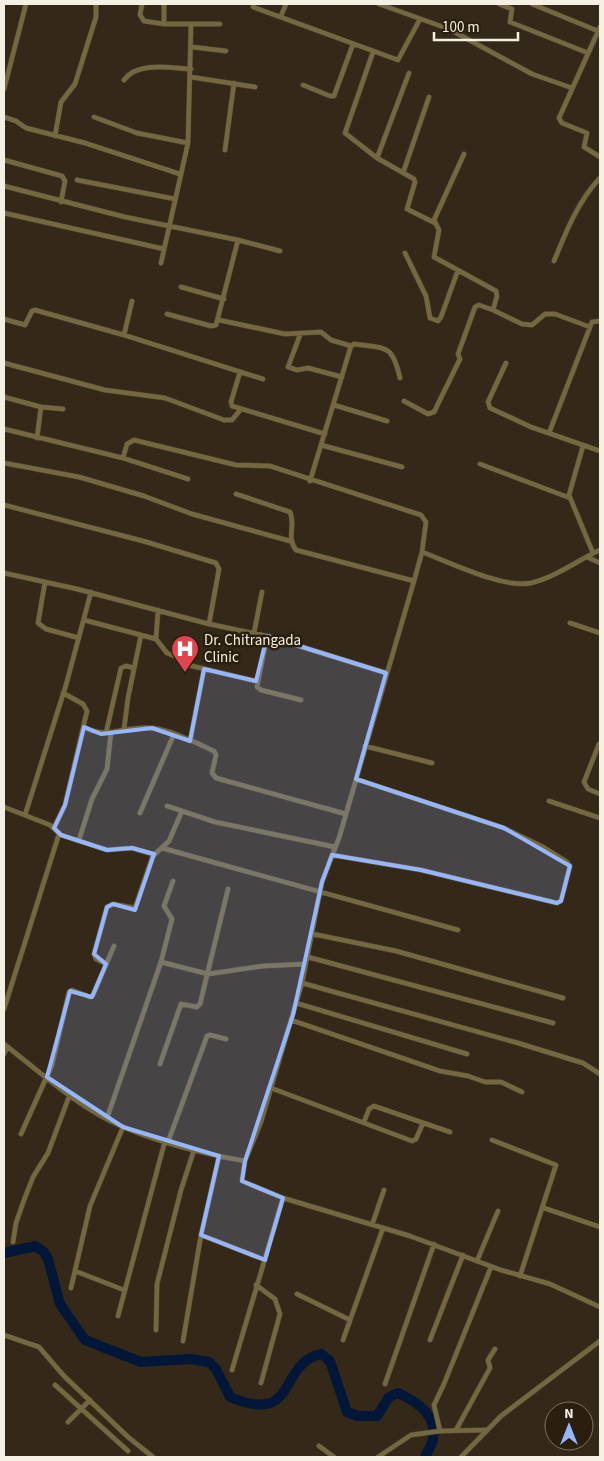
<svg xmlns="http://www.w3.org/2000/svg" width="604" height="1461" font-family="'Source Sans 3',sans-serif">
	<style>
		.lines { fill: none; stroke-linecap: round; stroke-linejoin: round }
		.river { stroke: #021638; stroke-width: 10 }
		.street-casing { stroke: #4f4535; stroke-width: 5.5 }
		.street { stroke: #746840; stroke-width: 4.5 }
		.marked { fill: #95b6fd; fill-opacity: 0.2; stroke: #95b6fd; stroke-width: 4; stroke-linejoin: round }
		.labels { text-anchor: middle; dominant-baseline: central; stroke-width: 5; stroke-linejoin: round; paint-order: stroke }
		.poi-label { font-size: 15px; fill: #f6efe4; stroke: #2a1f0e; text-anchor: start }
	</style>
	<rect width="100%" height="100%" fill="#342918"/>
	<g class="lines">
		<path class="river" d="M 4,1253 L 35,1246 L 43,1251 L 48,1259 L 60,1304 L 85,1340 L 141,1362 L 191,1359 L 209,1362 L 216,1369 L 230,1397 C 299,1426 277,1364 321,1354 L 330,1361 L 347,1412 L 358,1416 L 377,1416 L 389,1397 L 398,1393 C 417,1402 437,1414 433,1439 C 432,1445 427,1452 425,1457"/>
		<defs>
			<path id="street" d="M 142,4 L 140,15 L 144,21 L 164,24 L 220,24
				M 379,4 L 449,29 L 532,74 L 572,88
				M 499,4 L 512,9 L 510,22 L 588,53
				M 532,4 L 598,31
				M 253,7 L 398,60 L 420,19
				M 281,16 L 286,4
				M 164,24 L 164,4
				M 600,27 L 559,118 L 562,123 L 587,133 L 584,147 L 600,157
				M 192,47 L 226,51
				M 373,52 L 345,133 L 377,158 L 414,179 L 415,182 L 407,209 L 435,223
				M 191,77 L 255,87
				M 124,80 C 137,61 171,68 191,69
				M 303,85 L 330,96 L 334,96 L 353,44
				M 4,89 L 26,4
				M 4,117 L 16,121 L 26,128 L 85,143 L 180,174
				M 94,117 L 137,133 L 188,143
				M 55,136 L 61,102 L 75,84 L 96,17 L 96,4
				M 225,150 L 234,83
				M 464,154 L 434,220 L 439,230 L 434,257 L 496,291 L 497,296 L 493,310 L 522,324 L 532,325 L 545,314 L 555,314 L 590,327
				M 377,158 L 409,73
				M 4,160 L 62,176 L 65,181 L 61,202
				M 403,173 L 429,97
				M 77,180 L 175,199
				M 4,186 L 125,217 L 238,240 L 280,251
				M 4,213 L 164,249
				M 405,253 L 426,296 L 430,318 L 438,321 L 441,317 L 458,270
				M 554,261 C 566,232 578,201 600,178
				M 161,263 L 188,143 L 191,24
				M 181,287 L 224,299
				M 167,314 L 211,326 L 216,325 L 238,240
				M 4,319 L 25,325 L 32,311 L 35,310 L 124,335 L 263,379
				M 219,320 L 285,334 L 321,332 L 331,340 L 351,346 L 354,344 C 386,349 392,343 400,378
				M 124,335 L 132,301
				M 300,335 L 288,367 L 297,370 L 308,368 L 342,377
				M 4,363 L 105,390 L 165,398 L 224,420 L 232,420 L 241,409
				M 506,363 L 488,402 L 490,408 L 531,427 L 600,451
				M 240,372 L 231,402 L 232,406 L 325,434
				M 4,397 L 41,407 L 37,438
				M 404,401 L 428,414 L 434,412 L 460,359 L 458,354 L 475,307 L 479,305 L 493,310
				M 334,405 L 387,421
				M 41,407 L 63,409
				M 4,429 L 123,458 L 188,479
				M 549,433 L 592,322 L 600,321
				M 321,445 L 402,467
				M 583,446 L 569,495 L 593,553
				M 123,458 L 127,444 L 134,440 L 236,465 L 270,466 L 421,515 L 426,522 L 422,552 L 414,581 L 339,838 L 322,882 L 302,983 L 261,1122 L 245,1161 L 242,1181 L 283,1198 L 410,1236 L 501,1270 L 550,1284 L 600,1307
				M 4,463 L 79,477 L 144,496 L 192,514 L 290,541
				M 480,464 L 570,498
				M 310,481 L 351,346
				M 236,494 L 290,512 C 296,525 286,537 296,550 L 414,581
				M 4,505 L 143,541 L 216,563 L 219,569 L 209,624
				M 422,552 C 449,562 503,589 531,583 C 556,577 578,560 600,550
				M 587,557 L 600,563
				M 4,573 L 77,589 L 209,624 L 267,636 L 386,673
				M 45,582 L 38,623 L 46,629 L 79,638
				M 158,610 L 156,639 L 167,653 L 179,658 L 188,665 L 256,681
				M 84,620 L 156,639
				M 570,623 L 600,633
				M 254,633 L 262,592
				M 267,636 L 257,687 L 261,690 L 301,700
				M 84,727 C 107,740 125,725 152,728 C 174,731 194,742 214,751 L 216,755 L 212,773 L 216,778 L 346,814
				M 124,729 L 128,698 L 141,635
				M 106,733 L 121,668 L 126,666 L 134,668
				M 190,741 L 204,669
				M 599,744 L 584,782 L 588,789 L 600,794
				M 365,746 L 432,763
				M 549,801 L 600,818
				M 167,806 L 215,822 L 335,847
				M 4,807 L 50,825 L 61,835 L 107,850 L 132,848 L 152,854 L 152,858 L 135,908 L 113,904 L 107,907 L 94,954 L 96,959 L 106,964
				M 140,813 L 174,734
				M 25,815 L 66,685 L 91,592
				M 54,828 L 65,805 L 87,711 L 83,704 L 63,693
				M 79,840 L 92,799 L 107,769 L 111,732
				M 162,848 L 458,930
				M 332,855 L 421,870 L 557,903 L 561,901 L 570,866 L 567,862 L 543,847 L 504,828 L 356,779
				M 153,856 L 169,841 L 182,811
				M 313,934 L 396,951 L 563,998
				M 308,957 L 553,1023
				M 161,962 L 208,974 L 263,966 L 306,964
				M 302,983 L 518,1043 L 583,1063 L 600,1074
				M 296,1003 L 467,1054
				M 4,1009 L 59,834
				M 291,1020 L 440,1071 L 468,1076 L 485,1082 L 501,1082 L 522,1092
				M 4,1044 C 41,1073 79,1108 123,1127 C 161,1143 204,1154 245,1161
				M 4,1054 L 7,1047
				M 160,1064 L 181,1004 L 197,1007 L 200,1004 L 228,889
				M 271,1088 L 412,1141 L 416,1139 L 423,1123
				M 107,1118 L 161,962 L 172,919 L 164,906 L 173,881
				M 364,1122 L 369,1109 L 374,1106 L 450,1132
				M 21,1134 L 52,1065 L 69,992 L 72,990 L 90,997 L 93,995 L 114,946
				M 492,1140 L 556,1165 L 520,1276
				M 168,1142 L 207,1036 L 210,1035 L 226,1039
				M 544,1208 L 600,1227
				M 372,1225 L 384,1190
				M 201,1235 L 265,1260
				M 13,1242 L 16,1223 L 24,1200 L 33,1177 L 48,1153 L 70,1094
				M 477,1261 L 498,1211
				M 75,1271 L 124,1290
				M 256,1285 L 275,1299 L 280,1314 L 261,1383
				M 71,1288 L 90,1206 L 123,1127
				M 297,1294 L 350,1320
				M 118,1316 L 165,1141
				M 156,1330 L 157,1284 L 181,1190 L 194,1150
				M 4,1335 L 39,1347 L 64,1376 L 128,1437 L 153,1457
				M 343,1340 L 383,1228
				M 430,1340 L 463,1255
				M 183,1341 L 201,1235 L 219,1156
				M 232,1370 L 283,1198
				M 385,1384 L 434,1244
				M 55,1385 L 128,1451
				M 68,1422 L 90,1400
				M 456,1430 L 490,1368 L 488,1360 L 495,1349
				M 486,1430 L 440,1431 L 434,1405 L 444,1384 L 491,1267
				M 319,1446 L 334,1457
				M 378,1457 L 411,1435 L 440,1431
				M 461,1457 L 501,1416 L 600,1341"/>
		</defs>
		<use href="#street" class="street-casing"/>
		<use href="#street" class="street"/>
	</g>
	<path class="marked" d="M 267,636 L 386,673 L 356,779 L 504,828 L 570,866 L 561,901 L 557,903 L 421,870 L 332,855 L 322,882 L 293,1015 L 245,1161 L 242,1181 L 283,1198 L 265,1260 L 201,1235 L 219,1156 L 123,1127 L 47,1077 L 70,991 L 92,997 L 106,964 L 94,954 L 107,907 L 113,904 L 135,910 L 154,854 L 132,848 L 107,850 L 61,835 L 54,828 L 65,805 L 84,727 L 101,734 L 152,728 L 190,741 L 204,669 L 256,681 Z"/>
	<defs>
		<symbol id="hospital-pin" viewBox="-11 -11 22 30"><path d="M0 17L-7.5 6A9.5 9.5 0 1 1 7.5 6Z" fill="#e0444e" stroke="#2a1f0e"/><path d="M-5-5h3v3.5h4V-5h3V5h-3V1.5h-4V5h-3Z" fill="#fff"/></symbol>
	</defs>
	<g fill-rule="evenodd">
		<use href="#hospital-pin" x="169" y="633" width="32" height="43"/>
	</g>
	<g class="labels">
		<g class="poi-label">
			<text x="204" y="640">Dr. Chitrangada<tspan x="204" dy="17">Clinic</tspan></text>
		</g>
	</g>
	<rect width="604" height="1461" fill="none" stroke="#f6efe4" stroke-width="10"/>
	<g transform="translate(569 1426)"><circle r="24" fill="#2a1f0e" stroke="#7c7264"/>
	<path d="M0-4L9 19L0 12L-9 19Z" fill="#95b6fd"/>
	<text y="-8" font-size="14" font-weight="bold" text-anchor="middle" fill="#f6efe4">N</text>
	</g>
	<path d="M434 32v8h84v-8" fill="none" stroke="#f6efe4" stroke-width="2.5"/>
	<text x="442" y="32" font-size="15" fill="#f6efe4" stroke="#2a1f0e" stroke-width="4" paint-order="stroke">100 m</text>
</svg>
